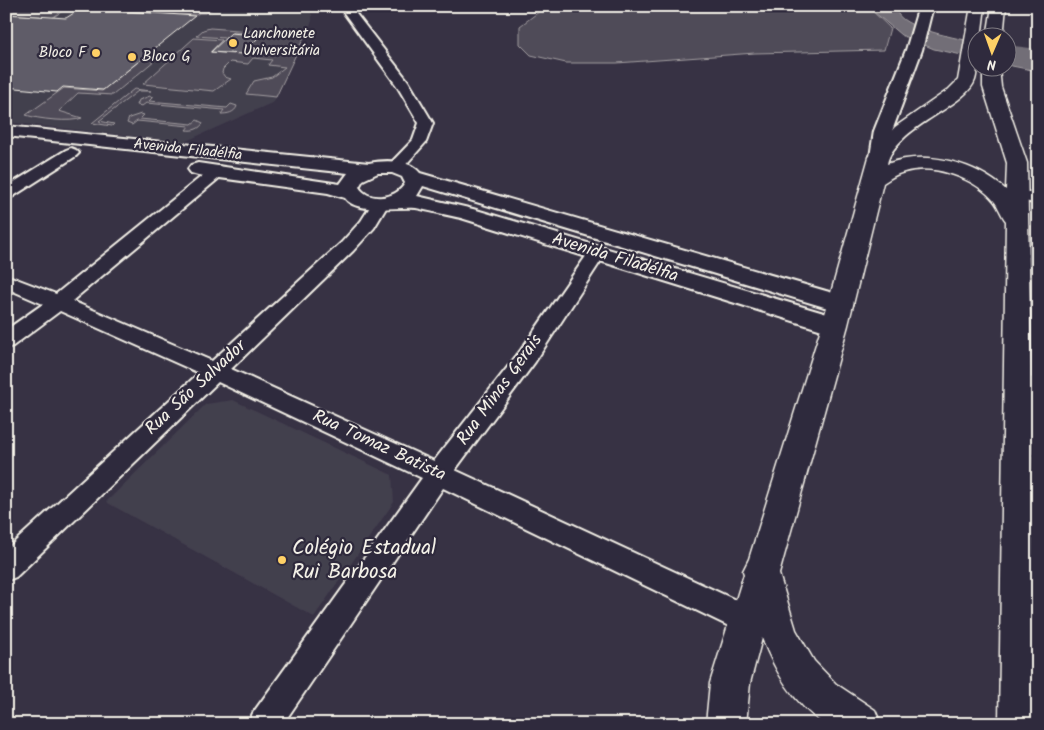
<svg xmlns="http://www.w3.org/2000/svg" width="1044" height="730" font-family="Kalam,sans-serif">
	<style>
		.built { fill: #433f4e }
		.green { fill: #504b59; stroke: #a29ea0 }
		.water { fill: #726e77; stroke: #a6a2a4 }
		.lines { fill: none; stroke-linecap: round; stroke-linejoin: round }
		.river { fill: #726e77; fill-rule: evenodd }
		.building { fill: #5f5c67; stroke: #f4f1e8 }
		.minor-casing { stroke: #f4f1e8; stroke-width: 4 }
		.major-casing { stroke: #f4f1e8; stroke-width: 4 }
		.highway-casing { stroke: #f4f1e8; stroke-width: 3 }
		.minor { fill: #2f2a3d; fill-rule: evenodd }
		.major { fill: #2f2a3d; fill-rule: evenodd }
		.highway { fill: #2f2a3d; fill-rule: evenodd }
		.poi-dot { fill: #ffd166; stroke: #2f2a3d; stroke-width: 2 }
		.labels { text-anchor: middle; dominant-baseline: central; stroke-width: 4.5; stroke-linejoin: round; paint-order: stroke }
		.far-poi-label { font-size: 15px; fill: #f4f1e8; stroke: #2f2a3d; text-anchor: start }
		.far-street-label { font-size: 15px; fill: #f4f1e8; stroke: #2f2a3d }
		.street-label { font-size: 18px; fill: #f4f1e8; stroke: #2f2a3d }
		.near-poi-label { font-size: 21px; fill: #f4f1e8; stroke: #2f2a3d; text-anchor: start }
	</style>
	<rect width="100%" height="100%" fill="#373244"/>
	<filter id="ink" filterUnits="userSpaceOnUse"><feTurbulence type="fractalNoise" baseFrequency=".02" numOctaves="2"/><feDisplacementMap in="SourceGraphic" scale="10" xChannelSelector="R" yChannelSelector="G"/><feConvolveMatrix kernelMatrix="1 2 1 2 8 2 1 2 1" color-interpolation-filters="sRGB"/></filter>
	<g filter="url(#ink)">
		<path class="built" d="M 6,6 L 308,6 L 312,15 L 312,21 L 274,102 L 184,142 L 6,122 Z
			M 233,400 L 392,475 L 394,502 L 314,617 L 106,502 L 206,404 Z"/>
		<path class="green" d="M 6,6 L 11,6 L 64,10 L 43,24 L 40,16 L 6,14 Z
			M 151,6 L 212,9 L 206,13 L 199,13 L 196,15 L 143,12 Z
			M 562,6 L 867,6 L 890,28 L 884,50 L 755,53 L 617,63 L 566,63 L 531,55 L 520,44 L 520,26 L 540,11 Z
			M 210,28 L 305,35 L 276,97 L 246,94 L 254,81 L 272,77 L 285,67 L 268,65 L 272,60 L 253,58 L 248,64 L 230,62 L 223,69 L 222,73 L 225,77 L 231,79 L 214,91 L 143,84 L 194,38 L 222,40 L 210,52 L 233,54 L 242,45 L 259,36 L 252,35 L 254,33 L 234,32 L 225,38 L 196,36 L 203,30 Z
			M 142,59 L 155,60 L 113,95 L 78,93 L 59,111 L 82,118 C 71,123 37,119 26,115 L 64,88 L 102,91 Z
			M 134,89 L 151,91 L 138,91 L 99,121 L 114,124 L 112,126 L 92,123 Z
			M 150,96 L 153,97 L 149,101 L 227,108 L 231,104 L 237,106 C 235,113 227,114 221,114 L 224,110 L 146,103 L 142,106 L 137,105 L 139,100 Z
			M 141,114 L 144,115 L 140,119 L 192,124 L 197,120 L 203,123 C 200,129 193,131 186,130 L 189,126 L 137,121 L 132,125 L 127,123 L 129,118 Z"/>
		<path class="water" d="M 867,6 L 895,6 C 896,9 896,12 898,14 C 907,29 959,39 976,42 L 976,58 L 934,49 L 901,35 Z
			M 1007,47 L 1031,51 L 1037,71 L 1007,65 Z"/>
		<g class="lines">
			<path class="river" d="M 1006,45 L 1038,49 L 1038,63 L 1006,58 Z"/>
		</g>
		<path class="building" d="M 82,8 L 139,12 L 195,16 L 103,90 L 63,87 L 57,92 L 6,87 L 6,14 L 66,18 Z
			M 231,33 L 253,35 L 260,36 L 242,54 L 211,52 Z"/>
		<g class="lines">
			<defs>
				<path id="minor" d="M 339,6 L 350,6 L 408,81 L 433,123 L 426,142 L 401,170 L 389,170 L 387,167 L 413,140 L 419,123 L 397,86 Z
					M 71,148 L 76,150 L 79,153 L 76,156 L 12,197 L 6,199 L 6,187 L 66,150 Z
					M 218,166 L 224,168 L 226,171 L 224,174 L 72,301 L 212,361 L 341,243 L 361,221 L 375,199 L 387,199 L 389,203 L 374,228 L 353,251 L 231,369 L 434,461 L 521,350 L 591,249 L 597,247 L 603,249 L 606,253 L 535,362 L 455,470 L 757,610 L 761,620 L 757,630 L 747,634 L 737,630 L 443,488 L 283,724 L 248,724 L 253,713 L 422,478 L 218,382 L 16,577 L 6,581 L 6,550 L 199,373 L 60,311 L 13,346 L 6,348 L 6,330 L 43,304 L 6,288 L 6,275 L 56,294 L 212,168 Z
					M 1018,190 L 1038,194 L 1038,204 L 1012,198 L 1010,195 L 1012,192 Z
					M 1016,374 L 1038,379 L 1038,396 L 1008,388 L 1005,382 L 1008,376 Z"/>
				<path id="major" d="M 919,6 L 933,6 L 922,50 L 892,131 L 888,157 L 886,161 L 879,163 L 872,161 L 870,157 L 874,131 L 906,50 Z
					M 6,126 L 369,163 C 384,160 410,159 420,173 L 850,298 L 853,304 L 850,310 L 841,312 L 423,186 L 417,196 L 473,209 L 844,319 L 847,325 L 844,331 L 835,334 L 461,218 C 446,215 431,211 416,208 C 398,206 357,215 345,198 L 328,193 L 198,175 L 191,173 L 188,169 L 191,165 L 198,163 L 340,184 L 348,173 L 6,136 ZM 378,173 L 392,173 L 402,177 L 405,183 C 397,199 369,203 359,187 L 363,180 Z"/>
				<path id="highway" d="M 971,6 L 985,6 L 981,38 L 976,38 C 976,51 979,67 975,80 C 966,107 896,126 887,164 C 926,149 976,163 1006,190 L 1007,163 L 983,87 L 983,68 L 999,68 L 1001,87 L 1027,163 L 1038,724 L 999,724 L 1006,221 C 1001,215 999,207 994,201 C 975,178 933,163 904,172 C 896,174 889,179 883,183 L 848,325 L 779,574 L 796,630 L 814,661 L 836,684 L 875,710 L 881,724 L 824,724 C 793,702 776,673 762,638 L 750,683 L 746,724 L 706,724 L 710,683 L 744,574 L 743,571 L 749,559 L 822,325 L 869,157 L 895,127 L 948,90 L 958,80 Z
					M 992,6 L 1006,6 L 1003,38 L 987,38 Z"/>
			</defs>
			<use href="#minor" class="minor-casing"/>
			<use href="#major" class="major-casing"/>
			<use href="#highway" class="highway-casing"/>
			<use href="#minor" class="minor"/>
			<use href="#major" class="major"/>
			<use href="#highway" class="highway"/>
		</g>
	</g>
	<g class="poi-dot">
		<circle cx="233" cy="43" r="5"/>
		<circle cx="96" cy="53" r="5"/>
		<circle cx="132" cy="57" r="5"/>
		<circle cx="282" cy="560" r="5"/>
	</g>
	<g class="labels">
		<g class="far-poi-label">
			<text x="243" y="34">Lanchonete<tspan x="243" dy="17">Universitária</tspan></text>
			<text x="86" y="53" text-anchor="end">Bloco F</text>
			<text x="142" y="57">Bloco G</text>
		</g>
		<g class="far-street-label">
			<text transform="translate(188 150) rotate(6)">Avenida Filadélfia</text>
		</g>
		<g class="street-label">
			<text transform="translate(615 258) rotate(17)">Avenida Filadélfia</text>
			<text transform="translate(196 388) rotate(-43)">Rua São Salvador</text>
			<text transform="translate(500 390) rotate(-54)">Rua Minas Gerais</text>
			<text transform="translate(379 446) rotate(25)">Rua Tomaz Batista</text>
		</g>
		<g class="near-poi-label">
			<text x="292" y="548">Colégio Estadual<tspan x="292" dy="24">Rui Barbosa</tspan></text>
		</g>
	</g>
	<rect width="1044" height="730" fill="none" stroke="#2f2a3d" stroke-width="25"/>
	<rect x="12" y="12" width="1019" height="705" fill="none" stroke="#f4f1e8" stroke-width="2" filter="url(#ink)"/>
	<g transform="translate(992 52) rotate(182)"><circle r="24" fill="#2f2a3d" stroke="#7e7a81"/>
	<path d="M0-4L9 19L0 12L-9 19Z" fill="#ffd166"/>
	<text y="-8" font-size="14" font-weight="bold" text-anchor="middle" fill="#f4f1e8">N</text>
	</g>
</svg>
